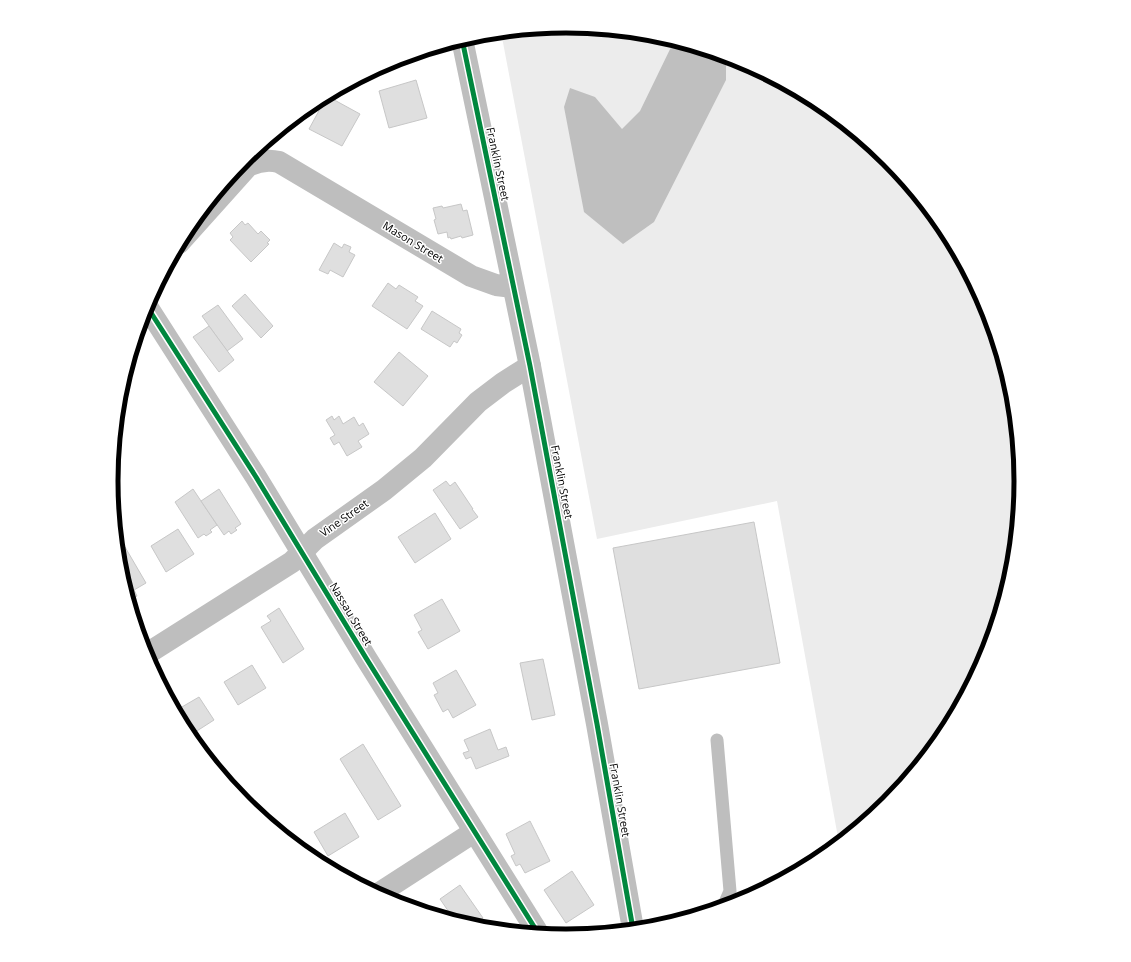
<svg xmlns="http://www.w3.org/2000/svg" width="1131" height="962" viewBox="0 0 1131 962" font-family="'Open Sans',sans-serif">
	<rect width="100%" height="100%" fill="#fff"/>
	<polygon fill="#ececec" points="566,26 654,35 740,61 818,103 887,159 944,228 986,307 1012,392 1020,481 1012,570 986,655 944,734 887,803 839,843 777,501 597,539 501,32"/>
	<polygon fill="#bfbfbf" points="674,41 726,56 726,80 654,222 623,244 584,212 564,107 570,88 595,97 622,129 640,111"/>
	<g fill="#dfdfdf" stroke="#c7c7c7">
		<polygon points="416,80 427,118 389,128 379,91"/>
		<polygon points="327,96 360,114 342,146 309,129"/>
		<polygon points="461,204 463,211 467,210 473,235 462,238 461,236 451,239 450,237 448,238 447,232 438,234 434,220 436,219 433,208 442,206 443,208"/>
		<polygon points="242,221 245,225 248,223 258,234 261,231 270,240 267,243 269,244 251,262 230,240 233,237 230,233"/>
		<polygon points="334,243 342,248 344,244 351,247 349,252 355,255 343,277 330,270 328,274 319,270"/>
		<polygon points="388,283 396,289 399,285 418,297 415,301 423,306 407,329 372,306"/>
		<polygon points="245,294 273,326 261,338 232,306"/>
		<polygon points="218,305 243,339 227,351 202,316"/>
		<polygon points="432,311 461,329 459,333 462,335 457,343 454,341 450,347 421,329"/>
		<polygon points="209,326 234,360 219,372 193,337"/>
		<polygon points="399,352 428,376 403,406 374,382"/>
		<polygon points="332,416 334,420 339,416 343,424 354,417 359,426 363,423 369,434 358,441 362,447 347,456 339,442 334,445 330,438 335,435 326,420"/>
		<polygon points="446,481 450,486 455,482 473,509 472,509 478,517 460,529 433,490"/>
		<polygon points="193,489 217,525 210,530 212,532 206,536 204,534 198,538 175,502"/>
		<polygon points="219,489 241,524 235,528 237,530 231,534 229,531 224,535 201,501"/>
		<polygon points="435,513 451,539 415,563 398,537"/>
		<polygon points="754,522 780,663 639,689 613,548"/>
		<polygon points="178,529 194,554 166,572 151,546"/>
		<polygon points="125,547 146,583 134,590 137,596 129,601 119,570 117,552"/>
		<polygon points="442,599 460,631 428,649 418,632 422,630 414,615"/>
		<polygon points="279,608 304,649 283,663 261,627 271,621 267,616"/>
		<polygon points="543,659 555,715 532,720 520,663"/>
		<polygon points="252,665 266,688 238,705 224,682"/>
		<polygon points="456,670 476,705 453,718 448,709 443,712 434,695 438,693 433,683"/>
		<polygon points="199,697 214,720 189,736 175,711"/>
		<polygon points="490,729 498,750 506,747 509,756 476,769 471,757 466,759 463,753 469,751 464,740"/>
		<polygon points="363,744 401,806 378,820 340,759"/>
		<polygon points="345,813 359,837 328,856 314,832"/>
		<polygon points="530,821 550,861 525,873 520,864 516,866 511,856 515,854 506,834"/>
		<polygon points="572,871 594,905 566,923 544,890"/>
		<polygon points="460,885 483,918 471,926 455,921 440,899"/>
	</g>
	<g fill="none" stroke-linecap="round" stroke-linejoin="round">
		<polyline stroke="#bebebe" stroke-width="13" points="717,740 730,891 723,907"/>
		<g stroke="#bebebe" stroke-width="22">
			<polyline points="462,39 530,366 597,724 633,929"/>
			<path d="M179,243L248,166C258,161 267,159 279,162L471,276L496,285L513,287"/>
			<polyline points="146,305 256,477 366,658 538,933"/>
			<polyline points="145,655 292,562 315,539 384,490 423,458 478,402 503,383 530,366"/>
			<polyline points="378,894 474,832"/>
		</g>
		<g stroke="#fff" stroke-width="8">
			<g id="cycleway">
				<polyline points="462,39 530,366 597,724 633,929"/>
				<polyline points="146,305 256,477 366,658 538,933"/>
			</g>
		</g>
		<use href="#cycleway" stroke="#00873e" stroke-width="5"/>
	</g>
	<g text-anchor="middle" stroke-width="3" stroke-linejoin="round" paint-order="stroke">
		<g font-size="11" fill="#000" stroke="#fff">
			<text transform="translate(498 164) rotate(78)" y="4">Franklin Street</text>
			<text transform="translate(413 242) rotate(31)" y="4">Mason Street</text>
			<text transform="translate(562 482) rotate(79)" y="4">Franklin Street</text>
			<text transform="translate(344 518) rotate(-35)" y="4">Vine Street</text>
			<text transform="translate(351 614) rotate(59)" y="4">Nassau Street</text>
			<text transform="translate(620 800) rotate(80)" y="4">Franklin Street</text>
		</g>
	</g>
	<path d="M0 0H1131V962H0ZM118 481a448 448 0 1 1 896 0a448 448 0 1 1-896 0Z" fill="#fff" fill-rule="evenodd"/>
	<path fill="none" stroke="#000" stroke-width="5" d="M118 481a448 448 0 1 1 896 0a448 448 0 1 1-896 0Z"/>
</svg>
